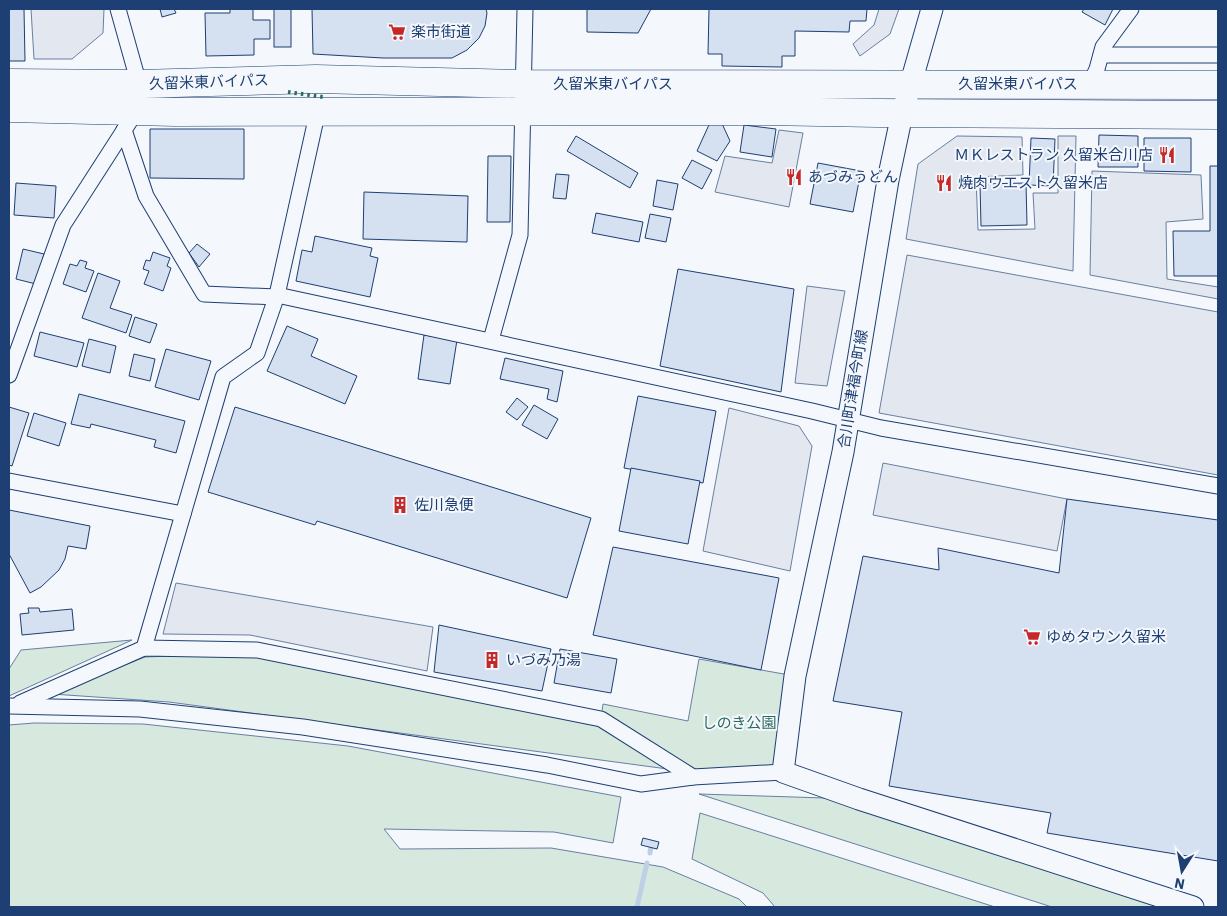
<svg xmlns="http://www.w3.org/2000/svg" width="1227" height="916" viewBox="0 0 1227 916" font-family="'IBM Plex Sans','Noto Sans JP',sans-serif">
	<rect width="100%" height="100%" fill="#f4f7fb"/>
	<g fill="#d7e8df" stroke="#687fa3">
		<polygon points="132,640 9,696 9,669 21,650"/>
		<polygon points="250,653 602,727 675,770 169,702 52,694 145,657"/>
		<polygon points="699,659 795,676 783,772 693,777 601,719 603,704 688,721"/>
		<polygon points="34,723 143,724 348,746 621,797 613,843 554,832 384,829 400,849 551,848 663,867 739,899 747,907 9,907 9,725"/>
		<polygon points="699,794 825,798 1159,907 1052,907"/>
		<polygon points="700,813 995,907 775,907 763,893 692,859"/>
	</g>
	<g fill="#e3e8f0" stroke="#687fa3">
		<polygon points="31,9 104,9 103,33 72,59 34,59"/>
		<polygon points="879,9 899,9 890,34 860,56 853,44 874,25"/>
		<polygon points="779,130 803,133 789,207 715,192 725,156 772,163"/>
		<polygon points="957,136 1022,137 1023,175 976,177 978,230 1035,229 1033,193 1058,193 1058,136 1076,136 1073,271 906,239 918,164"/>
		<polygon points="1092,171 1201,175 1203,219 1166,222 1167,279 1218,287 1218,299 1090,275"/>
		<polygon points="907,255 1218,312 1218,475 879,413"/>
		<polygon points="807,286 845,291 827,386 795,383"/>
		<polygon points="729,408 799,426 812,446 790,571 703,551"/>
		<polygon points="883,463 1067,499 1057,551 873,515"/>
		<polygon points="176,583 433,627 427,671 250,635 163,634"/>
	</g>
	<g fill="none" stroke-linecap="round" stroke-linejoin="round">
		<g stroke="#bed0e5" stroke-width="5">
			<polyline points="650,853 651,845"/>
			<polyline points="637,907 647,863"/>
		</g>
	</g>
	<g fill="#d5e0f0" stroke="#1d3f73">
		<polygon points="9,9 24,9 25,61 9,61"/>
		<polygon points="160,9 174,9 176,13 162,17"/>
		<polygon points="230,9 253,9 253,20 270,20 270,39 254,39 254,55 206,56 205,13 230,13"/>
		<rect x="274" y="9" width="17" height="38"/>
		<polygon points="312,9 486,9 487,13 485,26 479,38 467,50 452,58 383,58 313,54"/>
		<polygon points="587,9 651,9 638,33 587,32"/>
		<polygon points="709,9 867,9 866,21 850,21 849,32 795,31 795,56 782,56 782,67 722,66 722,54 708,54"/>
		<polygon points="1084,9 1113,9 1105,25 1082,12"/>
		<polygon points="713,116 719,117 730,141 717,161 697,151"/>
		<polygon points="744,125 776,129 772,157 740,152"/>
		<polygon points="150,129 244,129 244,179 150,178"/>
		<polygon points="1099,135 1138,136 1138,167 1098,167"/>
		<polygon points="576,136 638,173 630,188 567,151"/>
		<polygon points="1031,138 1055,139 1053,186 1029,185"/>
		<polygon points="1144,138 1191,138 1191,172 1144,171"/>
		<polygon points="488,156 511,156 510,222 487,222"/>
		<polygon points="692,160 712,170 702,189 682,178"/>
		<polygon points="818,163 861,171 853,212 810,204"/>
		<polygon points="1210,166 1218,166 1218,276 1174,276 1173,231 1210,231"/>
		<polygon points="556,174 569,175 566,199 553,198"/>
		<polygon points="657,180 678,184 673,210 653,206"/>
		<polygon points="16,183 56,186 54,218 14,215"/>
		<polygon points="1026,183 1027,225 981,226 980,184"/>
		<polygon points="364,192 468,196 467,242 363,239"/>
		<polygon points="596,213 643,222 639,242 592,233"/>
		<polygon points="650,214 671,218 666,242 645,238"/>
		<polygon points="315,236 372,248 370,256 378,258 370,297 296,281 302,250 312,252"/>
		<polygon points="197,244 210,254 199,267 189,253"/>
		<polygon points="23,249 44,254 36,284 16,279"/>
		<polygon points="153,252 170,258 167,266 171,268 163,291 144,284 149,271 143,269 146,260 150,261"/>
		<polygon points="80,260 87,262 85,268 94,271 86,292 63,284 70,264 77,266"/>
		<polygon points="678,269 794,289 781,392 660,366"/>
		<polygon points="98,273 120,281 110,308 132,315 126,333 82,318"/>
		<polygon points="135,317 157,324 150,343 129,336"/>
		<polygon points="287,326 318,339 311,356 357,376 345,404 267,371"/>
		<polygon points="40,332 84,343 77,367 34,356"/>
		<polygon points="424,335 457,340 450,384 418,379"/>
		<polygon points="89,339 116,346 110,373 82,366"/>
		<polygon points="166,349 211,361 199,400 155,387"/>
		<polygon points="134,354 155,359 150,381 129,376"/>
		<polygon points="505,358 563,371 557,402 547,399 549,389 500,379"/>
		<polygon points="79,394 185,421 176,453 154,447 156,440 91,424 90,428 71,424"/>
		<polygon points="638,396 716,411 703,483 624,468"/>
		<polygon points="517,398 528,407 517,420 506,412"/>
		<polygon points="534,405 558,419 547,439 522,425"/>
		<polygon points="9,407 29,413 12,466 9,465"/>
		<polygon points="235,407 591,518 567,598 317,521 315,525 208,492"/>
		<polygon points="34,413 66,423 59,446 27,436"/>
		<polygon points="631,468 700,481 688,544 619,531"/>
		<polygon points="1067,499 1218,520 1218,861 1047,833 1051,813 889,786 902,712 833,701 863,556 939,570 938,548 1059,573"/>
		<polygon points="9,510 90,526 86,549 68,546 65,559 59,570 41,587 30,593 9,554"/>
		<polygon points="613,547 779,578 761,670 593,635"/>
		<polygon points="28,608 39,608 40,612 72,609 74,630 22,635 20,614 29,613"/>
		<polygon points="439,625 551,649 542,691 434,672"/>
		<polygon points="560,649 617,659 611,693 554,683"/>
		<polygon points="643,838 659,842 657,849 641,845"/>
	</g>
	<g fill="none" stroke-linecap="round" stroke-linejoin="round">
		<g stroke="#1d3f73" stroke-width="17">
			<g id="street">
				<polyline points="1101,55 1218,55"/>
				<polyline points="1090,84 1097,69 1103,47 1131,9"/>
				<polyline points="124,130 146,196 204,294 277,297"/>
				<polyline points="277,295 812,411 881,428 1218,486"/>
				<polyline points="491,340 520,235 525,9"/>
				<polyline points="9,375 63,225 137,110 139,84 118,9"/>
				<polyline points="9,481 183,514"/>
				<polyline points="144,648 223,377 257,353 277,295 318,110"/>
				<polyline points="20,703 144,648 257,650 601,719 693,777"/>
				<polyline points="9,706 140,709 303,727 547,765 641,784 693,777 783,772"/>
			</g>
		</g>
		<g stroke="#1d3f73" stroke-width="23">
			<polyline id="secondary" points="932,9 902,114 888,180 843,452 795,676 783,772 859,799 1193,907"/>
		</g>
		<g stroke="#1d3f73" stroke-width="29">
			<g id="highway">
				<polyline points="9,83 139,84 316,79 524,84 1218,85"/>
				<polyline points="9,108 175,112 761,111 877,113 1218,115"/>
			</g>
		</g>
		<use href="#street" stroke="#f4f7fb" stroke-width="15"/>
		<use href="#secondary" stroke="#f4f7fb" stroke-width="21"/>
		<use href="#highway" stroke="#f4f7fb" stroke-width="28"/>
		<polyline stroke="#2c6c60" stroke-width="4" stroke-dasharray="2.5 4" stroke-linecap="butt" points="288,92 323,97"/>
	</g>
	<defs>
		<g id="supermarket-bare" transform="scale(1.35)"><path d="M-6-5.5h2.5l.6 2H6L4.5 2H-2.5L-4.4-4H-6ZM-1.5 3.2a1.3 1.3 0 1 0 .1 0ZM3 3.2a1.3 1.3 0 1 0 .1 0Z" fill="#c62828" stroke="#f4f7fb" stroke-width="2.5" paint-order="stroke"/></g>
		<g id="restaurant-bare" transform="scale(1.35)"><path d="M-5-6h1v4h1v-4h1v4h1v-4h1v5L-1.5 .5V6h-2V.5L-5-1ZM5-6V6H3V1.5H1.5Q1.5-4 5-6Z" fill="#c62828" stroke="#f4f7fb" stroke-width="2.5" paint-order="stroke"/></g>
		<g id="building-bare" transform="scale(1.35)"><path d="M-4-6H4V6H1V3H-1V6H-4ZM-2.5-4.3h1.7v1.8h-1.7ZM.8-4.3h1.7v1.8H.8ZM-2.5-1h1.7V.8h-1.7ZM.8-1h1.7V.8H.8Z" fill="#c62828" stroke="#f4f7fb" stroke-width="2.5" paint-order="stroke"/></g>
	</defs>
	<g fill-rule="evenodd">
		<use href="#supermarket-bare" x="397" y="32"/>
		<use href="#restaurant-bare" x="1167" y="155"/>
		<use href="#restaurant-bare" x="794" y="177"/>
		<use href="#restaurant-bare" x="944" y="183"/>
		<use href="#building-bare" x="400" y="505"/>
		<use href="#supermarket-bare" x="1032" y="637"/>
		<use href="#building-bare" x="492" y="660"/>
	</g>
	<g text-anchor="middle" stroke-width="4" stroke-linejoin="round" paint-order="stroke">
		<g font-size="15" fill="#1d3f73" stroke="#f4f7fb" text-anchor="start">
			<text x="411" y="37">楽市街道</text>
			<text x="1153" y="160" text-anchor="end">ＭＫレストラン 久留米合川店</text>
			<text x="808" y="182">あづみうどん</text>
			<text x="958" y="188">焼肉ウエスト久留米店</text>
			<text x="414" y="510">佐川急便</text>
			<text x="1046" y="642">ゆめタウン久留米</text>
			<text x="506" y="665">いづみ乃湯</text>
		</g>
		<g font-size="15" fill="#1d3f73" stroke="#f4f7fb">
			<text transform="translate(209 82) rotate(-2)" y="5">久留米東バイパス</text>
			<text x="613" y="89">久留米東バイパス</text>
			<text x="1018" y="89">久留米東バイパス</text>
			<text transform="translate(853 389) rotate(-81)" y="5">合川町津福今町線</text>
		</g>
		<g font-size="15" fill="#2c6c60" stroke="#f4f7fb">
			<text x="739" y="728">しのき公園</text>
		</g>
	</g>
	<rect width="1227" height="916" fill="none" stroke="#1d3f73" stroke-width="20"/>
	<g transform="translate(1182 871) rotate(191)" stroke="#f4f7fb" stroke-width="4" paint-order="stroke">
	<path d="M0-4L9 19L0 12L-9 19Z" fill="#1d3f73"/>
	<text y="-8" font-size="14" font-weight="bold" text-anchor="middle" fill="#1d3f73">N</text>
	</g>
</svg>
